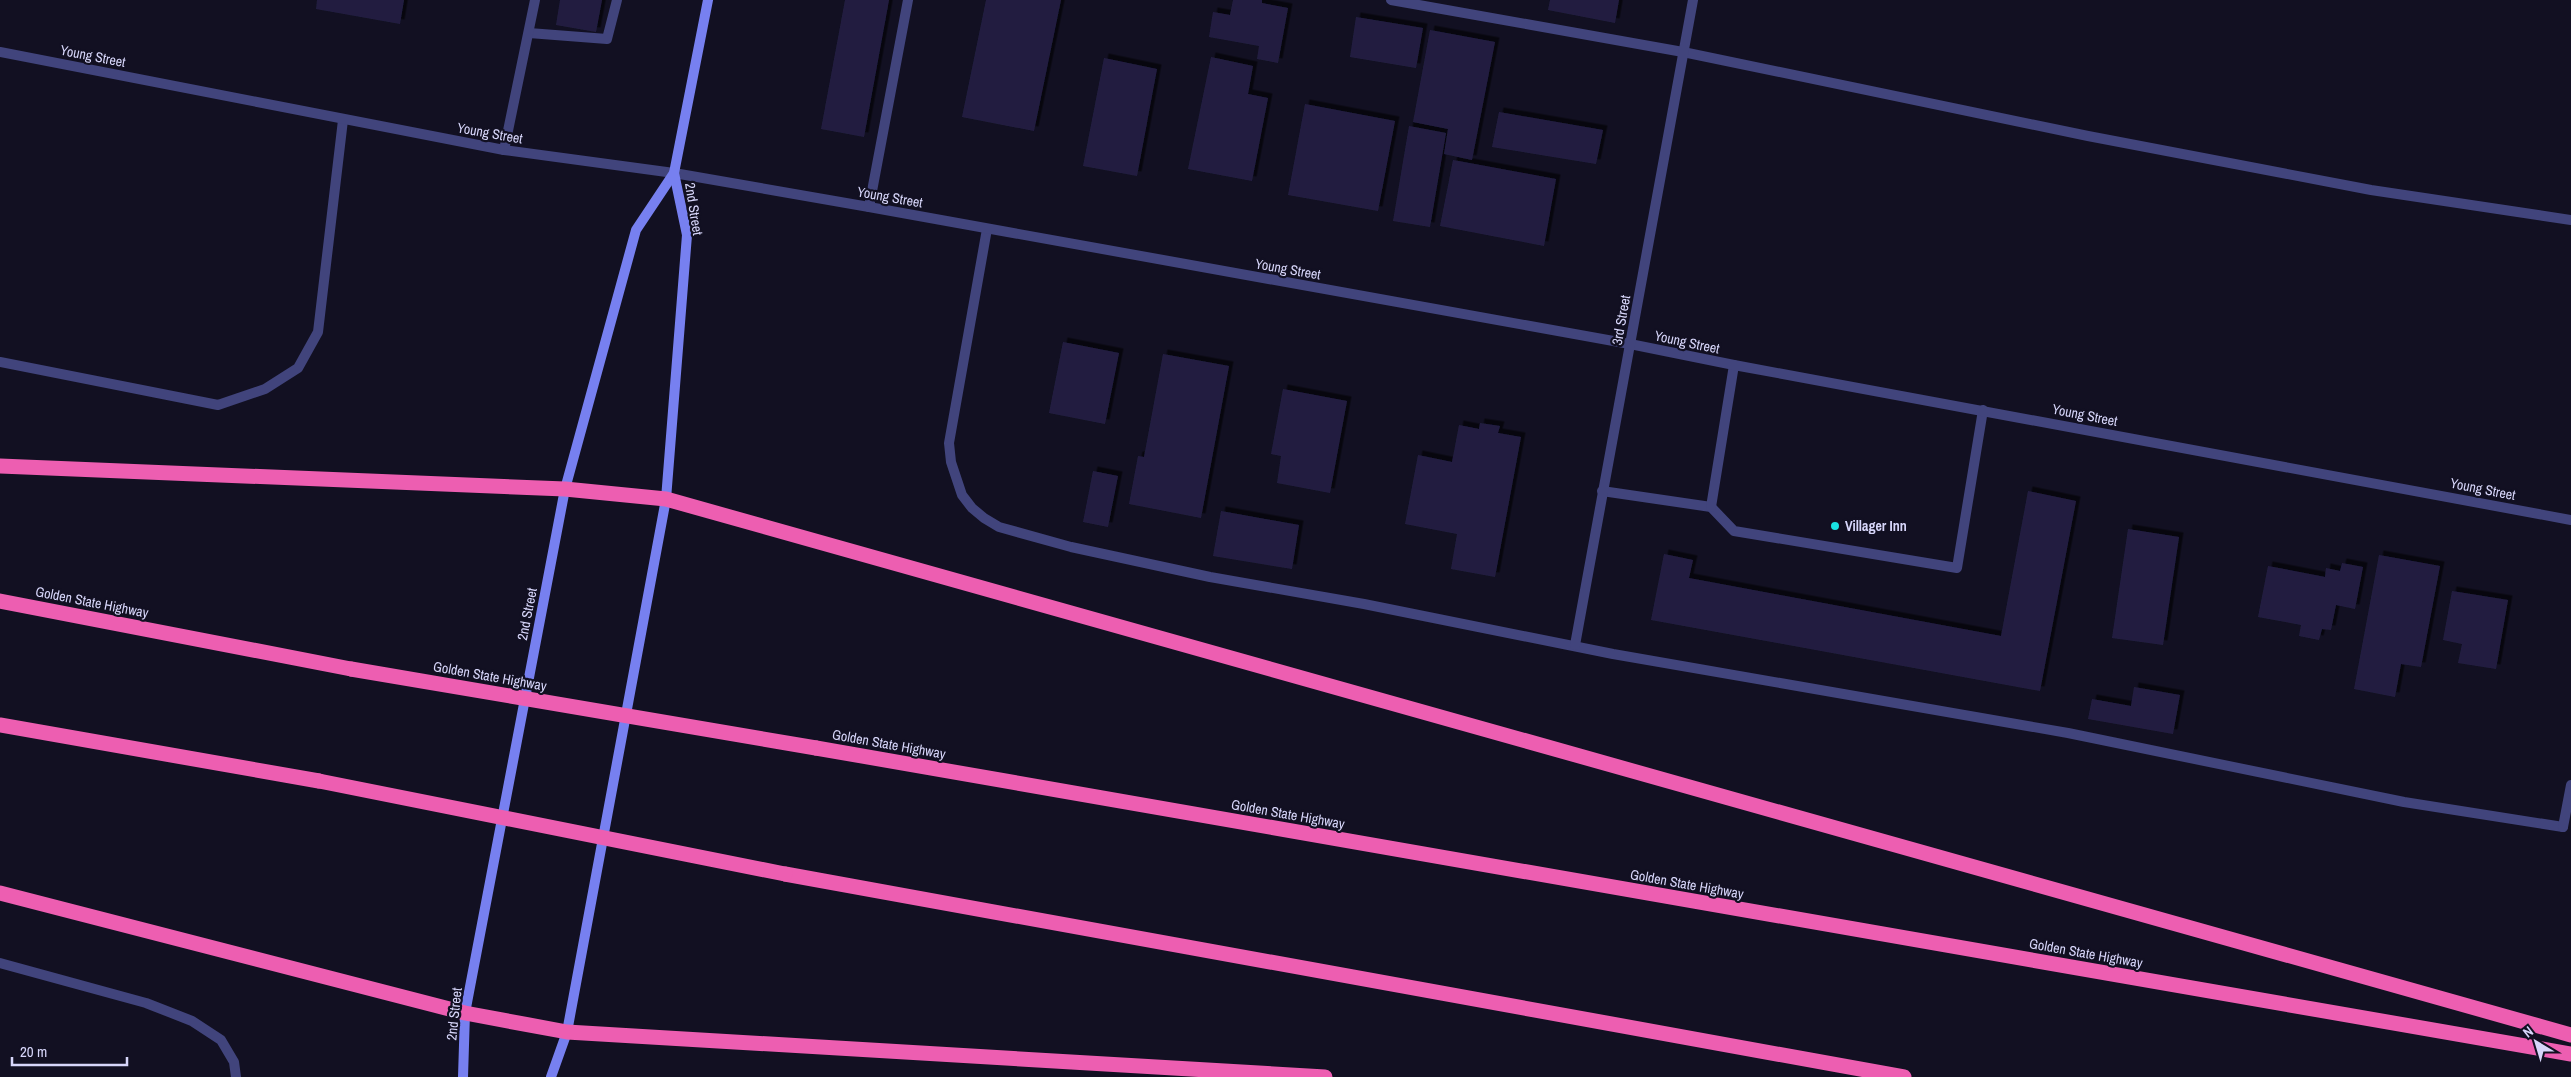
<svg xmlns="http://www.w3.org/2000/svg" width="2571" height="1077" viewBox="0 0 2571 1077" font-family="'Archivo Narrow',sans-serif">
	<defs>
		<filter id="shadow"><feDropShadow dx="4.5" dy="-4.5" stdDeviation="0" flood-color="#0009"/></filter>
	</defs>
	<rect width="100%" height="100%" fill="#121022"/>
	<g fill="#221f41" filter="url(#shadow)">
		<polygon points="317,0 404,0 400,24 316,9"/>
		<polygon points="560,0 602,0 596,32 556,25"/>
		<polygon points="845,0 889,0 864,137 821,129"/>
		<polygon points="986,0 1061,0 1034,131 962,117"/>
		<polygon points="1233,0 1262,0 1262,3 1288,8 1278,63 1257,59 1259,46 1209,37 1213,12 1230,15"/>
		<polygon points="1550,0 1619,0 1615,23 1548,10"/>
		<polygon points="1356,17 1423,28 1416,68 1350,57"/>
		<polygon points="1430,30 1495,42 1472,160 1444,154 1448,129 1413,122"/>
		<polygon points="1211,57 1253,66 1248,94 1268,98 1252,181 1188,169"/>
		<polygon points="1104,58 1157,69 1137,176 1083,166"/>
		<polygon points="1305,104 1395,121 1378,211 1288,195"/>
		<polygon points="1499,112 1603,130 1596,164 1492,147"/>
		<polygon points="1409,126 1446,133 1430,227 1393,221"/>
		<polygon points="1453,160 1556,179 1544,246 1440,226"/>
		<polygon points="1063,342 1119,353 1105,424 1049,413"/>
		<polygon points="1163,354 1229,366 1201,518 1129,504 1138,456 1144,457"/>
		<polygon points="1283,389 1347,401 1330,493 1277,483 1281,456 1271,454"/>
		<polygon points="1480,423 1500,426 1498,433 1521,437 1495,577 1451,569 1457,534 1405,524 1418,455 1452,462 1459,425 1479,429"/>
		<polygon points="1093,471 1118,476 1108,527 1083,522"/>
		<polygon points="2028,491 2076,501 2040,691 1651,620 1664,554 1693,560 1689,578 2001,636"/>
		<polygon points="1221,511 1299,525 1292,569 1213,556"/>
		<polygon points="2128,529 2179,537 2163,645 2112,638"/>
		<polygon points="2379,555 2440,566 2421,667 2401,664 2395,697 2354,689"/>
		<polygon points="2342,563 2363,567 2355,609 2336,605 2331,630 2322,629 2319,640 2299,636 2301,625 2258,617 2268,566 2325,577 2326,568 2340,571"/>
		<polygon points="2452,591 2508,600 2496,669 2458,663 2462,644 2443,640"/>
		<polygon points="2134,687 2180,695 2173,734 2088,719 2092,699 2131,706"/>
	</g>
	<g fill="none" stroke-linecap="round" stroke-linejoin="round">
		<g stroke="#41447c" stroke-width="10">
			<polyline points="1391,0 1683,52 2088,136 2371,190 2571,220"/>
			<polyline points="529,33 607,39 617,0"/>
			<polyline points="504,150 535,0"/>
			<polyline points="869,207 908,0"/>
			<polyline points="987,229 949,443 951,462 962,495 972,508 984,518 999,527 1071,547 1210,577 1364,604 1613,654 2068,733 2404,802 2563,827"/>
			<polyline points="0,362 218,405 265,389 298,368 318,332 343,120"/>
			<polyline points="1602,491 1711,507 1734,531 1957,568 1983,410"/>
			<polyline points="1711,507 1734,365"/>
			<polyline points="0,963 146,1003 192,1021 221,1040 234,1062 236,1077"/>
		</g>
		<g stroke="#41447c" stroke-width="10">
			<polyline points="0,52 504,150 674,173 869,207 1630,344 1734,365 2571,520"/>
			<polyline points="1575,645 1693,0"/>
			<polyline points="2563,827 2571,785"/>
		</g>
		<g stroke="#7780f0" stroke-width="10">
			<polyline points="463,1077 465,1013 565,489 636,230 674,173"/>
			<polyline points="551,1077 567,1032 666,499 687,235 674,173 708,0"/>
		</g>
		<g stroke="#ed5eb1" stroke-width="15">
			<polyline points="0,466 565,489 666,499 2571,1035"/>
			<polyline points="0,601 351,669"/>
			<polyline points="0,725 319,781"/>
			<polyline points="816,748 2571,1054"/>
			<polyline points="785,874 1904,1077"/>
			<polyline points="0,893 465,1013 567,1032 1325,1077"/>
		</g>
		<g stroke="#ed5eb1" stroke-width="15">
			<polyline points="351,669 816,748"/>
			<polyline points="319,781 785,874"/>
		</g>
	</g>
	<circle fill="#19e3e3" stroke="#121022" stroke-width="2" cx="1835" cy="526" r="5"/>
	<g text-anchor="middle" stroke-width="4.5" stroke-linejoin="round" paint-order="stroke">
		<g font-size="14" fill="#d7d6fa" stroke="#121022">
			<text transform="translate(93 56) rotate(11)" y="5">Young Street</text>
			<text transform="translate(490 133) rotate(10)" y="5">Young Street</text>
			<text transform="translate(890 197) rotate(10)" y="5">Young Street</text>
			<text transform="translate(694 209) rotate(81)" y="5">2nd Street</text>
			<text transform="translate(1288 269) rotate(10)" y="5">Young Street</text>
			<text transform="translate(1621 320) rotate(-80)" y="5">3rd Street</text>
			<text transform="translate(1687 342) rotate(12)" y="5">Young Street</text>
			<text transform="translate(2085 415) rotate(11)" y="5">Young Street</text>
			<text transform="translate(2483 489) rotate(11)" y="5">Young Street</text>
			<text transform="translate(92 602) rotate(11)" y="5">Golden State Highway</text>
			<text transform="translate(527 614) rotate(-79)" y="5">2nd Street</text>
			<text transform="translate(490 676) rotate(10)" y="5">Golden State Highway</text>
			<text transform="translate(889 744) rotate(10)" y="5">Golden State Highway</text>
			<text transform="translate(1288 814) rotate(10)" y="5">Golden State Highway</text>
			<text transform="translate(1687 884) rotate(10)" y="5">Golden State Highway</text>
			<text transform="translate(2086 953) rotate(10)" y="5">Golden State Highway</text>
			<text transform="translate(454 1014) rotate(-84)" y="5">2nd Street</text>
		</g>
		<g font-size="14" font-weight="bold" fill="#d7d6fa" stroke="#121022" text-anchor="start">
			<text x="1845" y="531">Villager Inn</text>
		</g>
	</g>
	<g transform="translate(2536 1042) rotate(322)" stroke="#121022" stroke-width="4" paint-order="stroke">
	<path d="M0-4L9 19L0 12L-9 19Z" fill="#d7d6fa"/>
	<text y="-8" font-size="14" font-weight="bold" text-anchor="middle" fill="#d7d6fa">N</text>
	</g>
	<path d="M12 1057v8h115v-8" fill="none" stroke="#d7d6fa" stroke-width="2.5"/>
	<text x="20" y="1057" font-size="15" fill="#d7d6fa" stroke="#121022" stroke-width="4" paint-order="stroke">20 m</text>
</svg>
